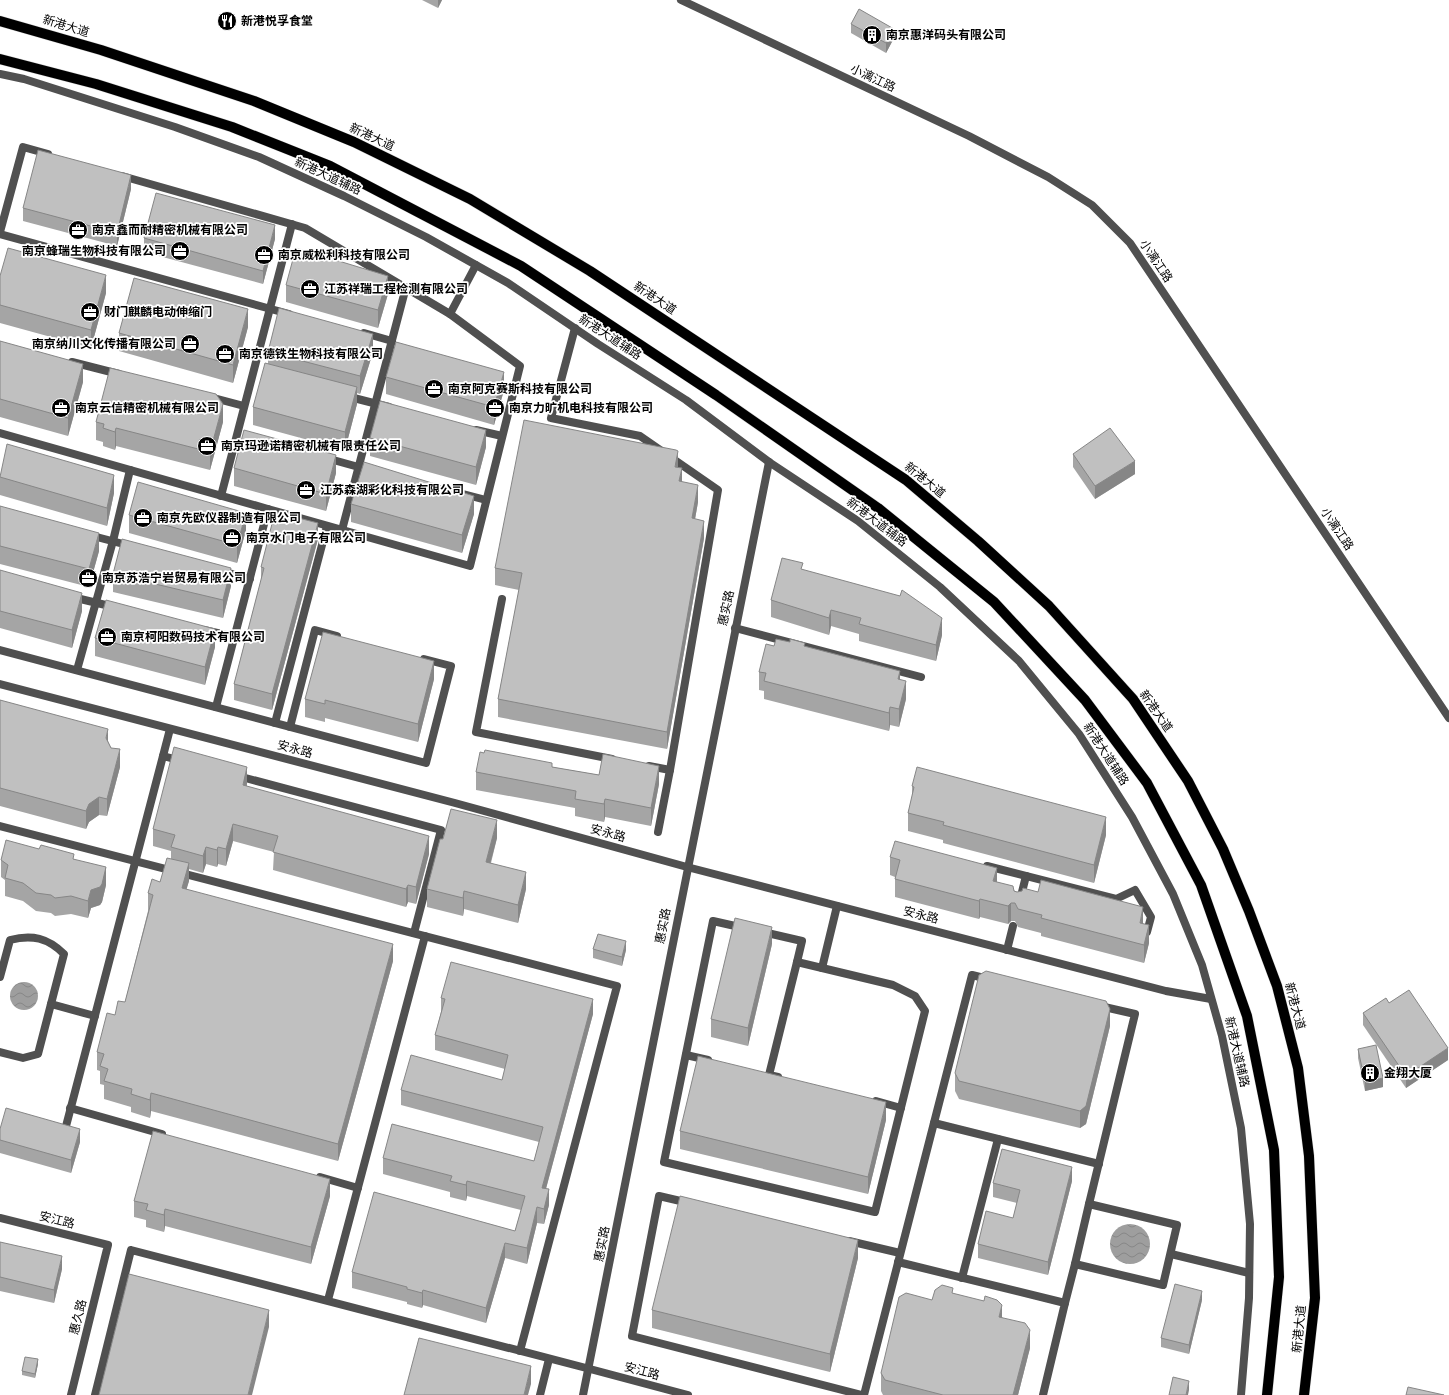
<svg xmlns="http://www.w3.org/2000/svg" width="1449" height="1395" viewBox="0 0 1449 1395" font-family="'Exo 2','Noto Sans SC',sans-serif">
	<defs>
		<pattern id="water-waves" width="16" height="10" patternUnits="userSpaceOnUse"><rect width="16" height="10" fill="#9e9e9e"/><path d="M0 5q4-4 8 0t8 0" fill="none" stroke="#868686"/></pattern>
	</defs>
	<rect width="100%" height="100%" fill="#fff"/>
	<g fill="url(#water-waves)">
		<circle cx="24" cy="996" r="14"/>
		<circle cx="1130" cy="1244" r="20"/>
	</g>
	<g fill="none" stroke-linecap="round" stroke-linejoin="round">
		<g stroke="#dbdbdb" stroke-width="11">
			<g id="primary">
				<polyline points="0,21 101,50 254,101 354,142 470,199 590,271 906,480 978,541 1049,606 1133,699 1188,781 1223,849 1249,911 1277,986 1298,1068 1309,1156 1315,1298 1304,1395"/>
				<polyline points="0,59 96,84 232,127 330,166 521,266 716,395 878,508 994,602 1085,700 1147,783 1201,885 1247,1016 1274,1150 1279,1277 1267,1395"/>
			</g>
		</g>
		<g stroke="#505050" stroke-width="8">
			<polyline points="122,176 305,228 450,314 476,265"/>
			<polyline points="0,232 23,147 48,154"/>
			<polyline points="0,234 289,314"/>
			<polyline points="575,328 551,418 640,436 718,490 670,770 649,766"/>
			<polyline points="364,333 392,341"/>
			<polyline points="72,362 119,374"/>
			<polyline points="346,396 389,407"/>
			<polyline points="210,397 244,406"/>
			<polyline points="476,430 502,436"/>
			<polyline points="0,433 268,509"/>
			<polyline points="326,458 373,471"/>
			<polyline points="463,494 486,500"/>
			<polyline points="221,496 292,224"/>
			<polyline points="342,530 406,287"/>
			<polyline points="89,535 131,546"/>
			<polyline points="222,571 250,579"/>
			<polyline points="72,597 114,607"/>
			<polyline points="502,599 476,732 612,759"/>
			<polyline points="735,628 921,677"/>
			<polyline points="204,630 235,637"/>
			<polyline points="0,650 426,763 451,666 424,659"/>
			<polyline points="77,670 113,541 130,470"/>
			<polyline points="216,707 268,509 470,566 520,366 450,314"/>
			<polyline points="275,723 327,526"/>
			<polyline points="290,727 315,630 337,636"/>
			<polyline points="163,756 170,729"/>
			<polyline points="238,776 441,830 414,933"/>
			<polyline points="0,826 617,986 520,1351"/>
			<polyline points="658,832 670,770"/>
			<polyline points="987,866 1116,899 1135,890 1151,917 1147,932"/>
			<polyline points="1020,900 1026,876"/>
			<polyline points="744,928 713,921 664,1162 875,1212 925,1011 915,996 893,985 797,962 769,1075 778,1077"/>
			<polyline points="763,932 802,941 797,962"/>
			<polyline points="1007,950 1013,926"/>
			<polyline points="822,968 837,906"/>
			<path d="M0,977L10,940C32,934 48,938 64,954L38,1054L23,1058L0,1052"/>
			<polyline points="51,1004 95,1016"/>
			<polyline points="686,1055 708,1060"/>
			<polyline points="876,1101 901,1108"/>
			<polyline points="70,1108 162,1134"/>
			<polyline points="934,1123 1099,1164"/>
			<polyline points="59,1128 65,1130 163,756 182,761"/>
			<polyline points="320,1177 358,1188"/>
			<polyline points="689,1203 659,1196 632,1336 862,1395"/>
			<polyline points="1089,1204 1135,1014 1100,1006"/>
			<polygon points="1089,1204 1177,1225 1163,1285 1075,1264"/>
			<polyline points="849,1241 900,1253"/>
			<polyline points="1171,1254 1249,1273"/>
			<polyline points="898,1262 1065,1303 1043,1395"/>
			<polyline points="962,1278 998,1139"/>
			<polyline points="328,1300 425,936"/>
			<polyline points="1065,1303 1075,1264"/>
			<polyline points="95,1395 131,1250 590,1369"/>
			<polyline points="540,1395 549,1359"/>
			<polyline points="864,1395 972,975 988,979"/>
		</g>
		<g stroke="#505050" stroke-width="8">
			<polyline points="0,74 24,79 175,127 259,157 344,196 426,237 508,283 598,344 686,400 769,462 858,521 940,587 1019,661 1079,734 1132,817 1173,894 1202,965 1222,1036 1241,1128 1250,1224 1249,1298 1241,1395"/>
			<polyline points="0,684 455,803 687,867 1166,991 1211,999"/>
			<polyline points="0,1218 108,1245 71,1395"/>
			<polyline points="590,1369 688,1395"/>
			<polyline points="583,1395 769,462"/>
		</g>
		<polyline stroke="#505050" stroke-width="8" points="681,0 969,136 1048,177 1092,205 1130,243 1449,718"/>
		<use href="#primary" stroke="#000" stroke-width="10"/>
	</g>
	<g fill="#a5a5a5">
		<polygon points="422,0 442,0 438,8"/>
		<polygon points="851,24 894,38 886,53 851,33"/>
		<polygon points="131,189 117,246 23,221 23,208"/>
		<polygon points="144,238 275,239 263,284 144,252"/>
		<polygon points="0,276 106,293 91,348 0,323"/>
		<polygon points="286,285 388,294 378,328 286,302"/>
		<polygon points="248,327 233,383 119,351 119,333"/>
		<polygon points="0,341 83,382 68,436 0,417"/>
		<polygon points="268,352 373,352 360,394 357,393 357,404 345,450 253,425 253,407 268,364"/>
		<polygon points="386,377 504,390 494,425 386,394"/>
		<polygon points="96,422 223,422 210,470 116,446 115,450 103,446 103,442 96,440"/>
		<polygon points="370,438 486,447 476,485 370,456"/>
		<polygon points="1073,454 1135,474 1095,499 1073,467"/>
		<polygon points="678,467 682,482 698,502 695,519 704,538 667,749 498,717 498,699 519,590 495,585 495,568"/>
		<polygon points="234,468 336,473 326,511 234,486"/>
		<polygon points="0,477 114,493 107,526 0,495"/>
		<polygon points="351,504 474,514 462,553 351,522"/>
		<polygon points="0,506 99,551 89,587 0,564"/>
		<polygon points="129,515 246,530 237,563 129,533"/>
		<polygon points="318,539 272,710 234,700 234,684 261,580 261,567"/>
		<polygon points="0,570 82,611 72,648 0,628"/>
		<polygon points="803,570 942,635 936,661 859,641 859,634 831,626 829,635 771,617 771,600"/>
		<polygon points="113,574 231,586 223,618 113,592"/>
		<polygon points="95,638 215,647 205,685 95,656"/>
		<polygon points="774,646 805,647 900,680 906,699 899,727 890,725 889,731 764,699 764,691 759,690 759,672"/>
		<polygon points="434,679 418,742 325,718 325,722 305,717 305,699"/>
		<polygon points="0,700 108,741 120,767 107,816 99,815 89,822 86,829 0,806"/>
		<polygon points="552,767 599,775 659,784 651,826 605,817 604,822 575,816 575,808 476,790 476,772"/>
		<polygon points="247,784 247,786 429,854 416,904 408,902 406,907 273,870 274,852 233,841 226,866 218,864 217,867 206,864 203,873 189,869 189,881 186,889 393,961 338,1161 151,1111 150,1118 131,1112 131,1107 104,1099 104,1085 100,1084 100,1071 97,1070 97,1052 115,1015 125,1002 148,911 148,893 160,882 171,859 171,851 153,846 153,829"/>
		<polygon points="912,786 1106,835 1094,883 943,843 943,840 908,831 908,813 912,798"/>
		<polygon points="497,838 491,863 526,889 518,923 464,909 463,916 427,907 427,889 443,839"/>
		<polygon points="890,857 997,882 1017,892 1143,923 1149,943 1144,963 1041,936 1041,933 1018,927 1015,921 1011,921 1008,924 980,917 979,919 895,897 895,877 890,875"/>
		<polygon points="74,859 106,885 102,902 100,905 91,908 88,918 71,914 55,916 51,913 36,911 23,901 5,896 5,880 1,877 1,860"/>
		<polygon points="772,944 748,1046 711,1037 711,1019"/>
		<polygon points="593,949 626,950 622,966 593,958"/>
		<polygon points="441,998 593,1014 546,1189 549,1205 544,1224 537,1223 527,1264 505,1258 486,1323 423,1305 422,1308 407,1304 407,1302 352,1288 352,1272 515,1231 521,1210 467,1196 466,1201 450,1197 450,1192 383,1174 383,1158 534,1161 539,1142 401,1105 401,1090 502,1080 505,1069 435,1050 435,1035 441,1012"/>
		<polygon points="1389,1003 1448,1060 1406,1088 1363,1025 1363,1013"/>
		<polygon points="1110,1026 1086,1124 1080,1128 959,1099 955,1091 955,1073"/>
		<polygon points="1358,1049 1383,1087 1365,1091 1358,1058"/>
		<polygon points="886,1120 868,1194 680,1149 680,1131"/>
		<polygon points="0,1129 80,1142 71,1173 0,1153"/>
		<polygon points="1072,1181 1048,1275 978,1258 978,1244 1013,1218 1017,1203 993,1197 993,1183"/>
		<polygon points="330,1196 311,1264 165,1226 164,1232 146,1227 146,1220 134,1217 134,1201"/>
		<polygon points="0,1242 62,1269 54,1303 0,1291"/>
		<polygon points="858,1258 830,1372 652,1328 652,1310"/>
		<polygon points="953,1294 1002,1317 1030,1348 1018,1395 883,1395 881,1391 881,1373 932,1300"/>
		<polygon points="1202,1300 1189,1354 1161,1347 1161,1338"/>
		<polygon points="38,1364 35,1378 22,1375 22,1371"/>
	</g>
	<g fill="#868686">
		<polygon points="438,0 442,0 438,8"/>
		<polygon points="894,29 894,38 886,53 886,43"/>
		<polygon points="131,175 131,189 117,246 117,233"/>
		<polygon points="275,225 275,239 263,284 263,271"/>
		<polygon points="106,275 106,293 91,348 91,330"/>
		<polygon points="388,276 388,294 378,328 378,310"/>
		<polygon points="248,309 248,327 233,383 233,365"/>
		<polygon points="373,334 373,352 360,394 360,376"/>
		<polygon points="83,364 83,382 68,436 68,418"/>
		<polygon points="504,372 504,390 494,425 494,407"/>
		<polygon points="357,387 357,404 345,450 345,432"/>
		<polygon points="223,404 223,422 210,470 210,452"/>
		<polygon points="116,428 116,446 115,450 115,432"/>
		<polygon points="486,430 486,447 476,485 476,467"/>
		<polygon points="678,451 678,469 675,467"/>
		<polygon points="336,455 336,473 326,511 326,494"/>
		<polygon points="1135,461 1135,474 1095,499 1095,486"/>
		<polygon points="682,468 682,485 679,481"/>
		<polygon points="114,475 114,493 107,526 107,508"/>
		<polygon points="698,485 698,502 692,536 692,518"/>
		<polygon points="474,496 474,514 462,553 462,535"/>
		<polygon points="246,513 246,530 237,563 237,545"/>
		<polygon points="704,521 704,538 667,749 667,732"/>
		<polygon points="318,523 318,539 272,710 272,694"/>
		<polygon points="99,533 99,551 89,587 89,569"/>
		<polygon points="231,568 231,586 223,618 223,600"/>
		<polygon points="82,593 82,611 72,648 72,630"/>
		<polygon points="831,610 831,626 829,635 829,618"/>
		<polygon points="942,618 942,635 936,661 936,645"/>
		<polygon points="215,629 215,647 205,685 205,667"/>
		<polygon points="434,661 434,679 418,742 418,724"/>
		<polygon points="900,671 900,689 898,679"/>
		<polygon points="906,681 906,699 899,727 899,709"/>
		<polygon points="890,707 890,725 889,731 889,713"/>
		<polygon points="108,729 108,747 106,738"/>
		<polygon points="120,749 120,767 107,816 107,799"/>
		<polygon points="659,766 659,784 651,826 651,808"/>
		<polygon points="247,767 247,784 243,802 243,785"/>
		<polygon points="99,797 99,815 89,822 86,829 86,811 89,804"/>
		<polygon points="605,799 605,817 604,822 604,804"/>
		<polygon points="1106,817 1106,835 1094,883 1094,865"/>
		<polygon points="497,820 497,838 486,879 486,862"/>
		<polygon points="233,824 233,841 226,866 226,849"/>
		<polygon points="429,836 429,854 416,904 416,887"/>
		<polygon points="206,847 206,864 203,873 203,856"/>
		<polygon points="218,847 218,864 217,867 217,850"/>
		<polygon points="189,863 189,881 182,905 182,888"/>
		<polygon points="106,867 106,885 102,902 100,905 91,908 88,918 88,901 91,890"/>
		<polygon points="997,868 997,886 993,881"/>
		<polygon points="526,872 526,889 518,923 518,905"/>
		<polygon points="408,885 408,902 406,907 406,889"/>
		<polygon points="464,891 464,909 463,916 463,898"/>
		<polygon points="980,899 980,917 979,919 979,901"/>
		<polygon points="1011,903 1011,921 1008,924 1008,906"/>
		<polygon points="1143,907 1143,924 1140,923"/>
		<polygon points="1149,925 1149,943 1144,963 1144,945"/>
		<polygon points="772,927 772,944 748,1046 748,1028"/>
		<polygon points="626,941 626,950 622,966 622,957"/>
		<polygon points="393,944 393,961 338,1161 338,1144"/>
		<polygon points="593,999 593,1014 542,1203 542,1188"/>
		<polygon points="1110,1009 1110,1026 1086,1124 1080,1128 1080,1111"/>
		<polygon points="1448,1048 1448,1060 1406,1088 1406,1076"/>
		<polygon points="1383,1078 1383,1087 1365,1091 1365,1082"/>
		<polygon points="151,1093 151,1111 150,1118 150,1100"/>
		<polygon points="886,1102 886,1120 868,1194 868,1177"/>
		<polygon points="80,1129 80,1142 71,1173 71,1160"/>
		<polygon points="1072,1167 1072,1181 1048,1275 1048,1262"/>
		<polygon points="330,1179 330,1196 311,1264 311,1247"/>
		<polygon points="467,1181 467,1196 466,1201 466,1185"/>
		<polygon points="549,1189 549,1205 544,1224 544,1209"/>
		<polygon points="537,1207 537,1223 527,1264 527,1248"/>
		<polygon points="165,1209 165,1226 164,1232 164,1215"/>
		<polygon points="858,1240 858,1258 830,1372 830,1354"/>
		<polygon points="505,1243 505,1258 486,1323 486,1308"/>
		<polygon points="62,1256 62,1269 54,1303 54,1290"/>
		<polygon points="423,1290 423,1305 422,1308 422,1293"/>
		<polygon points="1202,1291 1202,1300 1189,1354 1189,1345"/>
		<polygon points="1002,1305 1002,1323 999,1317"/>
		<polygon points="269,1310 269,1327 252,1395 248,1395"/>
		<polygon points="1030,1330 1030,1348 1018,1395 1013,1395"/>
		<polygon points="38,1359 38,1364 35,1378 35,1374"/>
		<polygon points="531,1366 531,1384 528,1395 524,1395"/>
		<polygon points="1189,1381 1189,1390 1188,1395 1186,1395"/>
	</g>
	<g fill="#c0c0c0" stroke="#868686">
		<polygon points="859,9 894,29 886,43 851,24"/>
		<polygon points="38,150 131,175 117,233 23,208"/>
		<polygon points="156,193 275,225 263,271 144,238"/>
		<polygon points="8,248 106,275 91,330 0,305 0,276"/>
		<polygon points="296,248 388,276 378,310 286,285"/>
		<polygon points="134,278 248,309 233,365 119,333"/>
		<polygon points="279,308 373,334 360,376 268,352"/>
		<polygon points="0,341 83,364 68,418 0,399"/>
		<polygon points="396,342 504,372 494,407 386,377"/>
		<polygon points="265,363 357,387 345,432 253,407"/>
		<polygon points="110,368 216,394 223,404 210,452 116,428 115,432 103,428 104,424 96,422"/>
		<polygon points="380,401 486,430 476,467 370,438"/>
		<polygon points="524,420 676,450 678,451 675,467 682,468 679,481 698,485 692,518 704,521 667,732 498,699 522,573 495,568"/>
		<polygon points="1110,428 1135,461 1095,486 1073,454"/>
		<polygon points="244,430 336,455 326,494 234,468"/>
		<polygon points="7,444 114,475 107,508 0,477"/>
		<polygon points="364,462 474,496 462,535 351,504"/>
		<polygon points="138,482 246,513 237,545 129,515"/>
		<polygon points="0,506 99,533 89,569 0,546"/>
		<polygon points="275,512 318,523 272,694 234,684 264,568 261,567"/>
		<polygon points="122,539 231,568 223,600 113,574"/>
		<polygon points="782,558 803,563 801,569 900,596 902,590 942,618 936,645 859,624 861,618 831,610 829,618 771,600"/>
		<polygon points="0,570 82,593 72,630 0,611"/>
		<polygon points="106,600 215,629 205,667 95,638"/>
		<polygon points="323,632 434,661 418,724 325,700 325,704 305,699"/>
		<polygon points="776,639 790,642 790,639 805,643 804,646 900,671 898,679 906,681 899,709 890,707 889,713 764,681 766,673 759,672 766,644 774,646"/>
		<polygon points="0,700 108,729 106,738 111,748 120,749 107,799 99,797 89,804 86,811 0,788"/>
		<polygon points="174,747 247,767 243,785 429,836 416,887 408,885 406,889 273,852 278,836 233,824 226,849 218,847 217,850 206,847 203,856 171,847 175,835 153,829"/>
		<polygon points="485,750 552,763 552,767 599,775 603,754 659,766 651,808 605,799 604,804 575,799 576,791 476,772 480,752 484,753"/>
		<polygon points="917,767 1106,817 1094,865 943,825 944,822 908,813 914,787 912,786"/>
		<polygon points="451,809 497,820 486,862 526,872 518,905 464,891 463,898 427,889 440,839 443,839"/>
		<polygon points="6,840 39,849 41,845 74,854 73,859 106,867 102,884 100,887 91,890 88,901 71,896 55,898 51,895 36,893 23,883 5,878 8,865 1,860"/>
		<polygon points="895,841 997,868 993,881 1013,886 1014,891 1017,892 1022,891 1023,888 1038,892 1041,880 1143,907 1140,923 1149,925 1144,945 1041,918 1042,915 1018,909 1015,903 1011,903 1008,906 980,899 979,901 895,879 900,860 890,857"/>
		<polygon points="167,858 189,863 182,888 393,944 338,1144 151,1093 150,1100 131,1094 132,1089 104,1081 108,1069 100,1066 104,1054 97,1052 107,1013 115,1015 118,1001 125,1002 153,895 148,893 152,879 160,882"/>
		<polygon points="735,918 772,927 748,1028 711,1019"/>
		<polygon points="598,934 626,941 622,957 593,949"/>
		<polygon points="451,962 593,999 542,1188 549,1189 544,1209 537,1207 527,1248 505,1243 486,1308 423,1290 422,1293 407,1289 407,1287 352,1272 374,1192 515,1231 525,1196 467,1181 466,1185 450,1181 452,1176 383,1158 392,1124 534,1161 543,1127 401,1090 411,1055 502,1080 508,1055 435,1035 445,999 441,998"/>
		<polygon points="986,971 1106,1001 1110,1009 1086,1106 1080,1111 959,1081 955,1073 979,975"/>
		<polygon points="1409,990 1448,1048 1406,1076 1363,1013 1386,998 1389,1003"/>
		<polygon points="1376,1045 1383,1078 1365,1082 1358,1049"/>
		<polygon points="698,1056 886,1102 868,1177 680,1131"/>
		<polygon points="6,1108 80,1129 71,1160 0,1140 0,1129"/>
		<polygon points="153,1131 330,1179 311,1247 165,1209 164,1215 146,1210 148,1204 134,1201"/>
		<polygon points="1002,1149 1072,1167 1048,1262 978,1244 986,1211 1013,1218 1020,1190 993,1183"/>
		<polygon points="680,1196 858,1240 830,1354 652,1310"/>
		<polygon points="0,1242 62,1256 54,1290 0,1277"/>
		<polygon points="129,1274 269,1310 248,1395 99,1395"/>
		<polygon points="1175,1284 1202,1291 1189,1345 1161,1338"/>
		<polygon points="942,1285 953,1288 952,1293 984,1301 985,1296 997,1300 1002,1305 999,1317 1025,1323 1030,1330 1013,1395 943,1395 885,1380 881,1373 899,1297 906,1293 932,1300 935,1290"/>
		<polygon points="419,1338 531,1366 524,1395 404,1395"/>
		<polygon points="25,1357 38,1359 35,1374 22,1371"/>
		<polygon points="1173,1377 1189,1381 1186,1395 1169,1395"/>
		<polygon points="1408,1387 1444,1395 1406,1395"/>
	</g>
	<defs>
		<g id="restaurant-disc" transform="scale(1)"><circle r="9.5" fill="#000" stroke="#fff"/><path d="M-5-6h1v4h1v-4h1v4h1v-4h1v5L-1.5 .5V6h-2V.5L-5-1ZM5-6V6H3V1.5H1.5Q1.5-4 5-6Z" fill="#fff"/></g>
		<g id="building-disc" transform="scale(1)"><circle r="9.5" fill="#000" stroke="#fff"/><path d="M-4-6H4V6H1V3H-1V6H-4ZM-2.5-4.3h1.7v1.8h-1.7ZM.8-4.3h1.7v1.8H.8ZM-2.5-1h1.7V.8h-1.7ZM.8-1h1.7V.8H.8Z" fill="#fff"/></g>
		<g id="office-disc" transform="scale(1)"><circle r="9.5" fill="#000" stroke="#fff"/><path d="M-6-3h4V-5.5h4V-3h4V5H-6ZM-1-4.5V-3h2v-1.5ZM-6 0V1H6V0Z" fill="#fff"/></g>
	</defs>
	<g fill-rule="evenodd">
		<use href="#restaurant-disc" x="227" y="21"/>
		<use href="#building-disc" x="872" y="35"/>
		<use href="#office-disc" x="78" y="230"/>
		<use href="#office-disc" x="180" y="251"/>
		<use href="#office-disc" x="264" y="255"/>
		<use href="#office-disc" x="310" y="289"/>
		<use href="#office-disc" x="90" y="312"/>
		<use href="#office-disc" x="190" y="344"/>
		<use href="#office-disc" x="225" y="354"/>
		<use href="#office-disc" x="434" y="389"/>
		<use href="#office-disc" x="61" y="408"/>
		<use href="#office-disc" x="495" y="408"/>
		<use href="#office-disc" x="207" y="446"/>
		<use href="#office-disc" x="306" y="490"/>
		<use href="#office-disc" x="143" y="518"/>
		<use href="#office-disc" x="232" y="538"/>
		<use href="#office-disc" x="88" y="578"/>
		<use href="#office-disc" x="107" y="637"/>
		<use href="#building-disc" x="1370" y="1073"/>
	</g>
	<g text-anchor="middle" stroke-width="3.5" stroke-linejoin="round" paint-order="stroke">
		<g font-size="12" font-weight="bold" fill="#000" stroke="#fff" text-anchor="start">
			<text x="241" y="25">新港悦孚食堂</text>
			<text x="886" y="39">南京惠洋码头有限公司</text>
			<text x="92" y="234">南京鑫而耐精密机械有限公司</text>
			<text x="166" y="255" text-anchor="end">南京蜂瑞生物科技有限公司</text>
			<text x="278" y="259">南京威松利科技有限公司</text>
			<text x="324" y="293">江苏祥瑞工程检测有限公司</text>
			<text x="104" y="316">财门麒麟电动伸缩门</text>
			<text x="176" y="348" text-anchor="end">南京纳川文化传播有限公司</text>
			<text x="239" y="358">南京德铁生物科技有限公司</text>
			<text x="448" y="393">南京阿克赛斯科技有限公司</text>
			<text x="75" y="412">南京云信精密机械有限公司</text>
			<text x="509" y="412">南京力旷机电科技有限公司</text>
			<text x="221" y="450">南京玛逊诺精密机械有限责任公司</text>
			<text x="320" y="494">江苏森湖彩化科技有限公司</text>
			<text x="157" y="522">南京先欧仪器制造有限公司</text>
			<text x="246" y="542">南京水门电子有限公司</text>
			<text x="102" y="582">南京苏浩宁岩贸易有限公司</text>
			<text x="121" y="641">南京柯阳数码技术有限公司</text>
			<text x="1384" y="1077">金翔大厦</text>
		</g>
		<g font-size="12" fill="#000" stroke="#fff">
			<text transform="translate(66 26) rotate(17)" y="4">新港大道</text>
			<text transform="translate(873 78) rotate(25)" y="4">小漓江路</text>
			<text transform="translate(372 137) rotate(25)" y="4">新港大道</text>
			<text transform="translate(328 176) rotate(25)" y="4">新港大道辅路</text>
			<text transform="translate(1156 261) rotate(56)" y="4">小漓江路</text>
			<text transform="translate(655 298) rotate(34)" y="4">新港大道</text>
			<text transform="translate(610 337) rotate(33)" y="4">新港大道辅路</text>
			<text transform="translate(925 480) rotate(39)" y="4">新港大道</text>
			<text transform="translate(877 522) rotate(37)" y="4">新港大道辅路</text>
			<text transform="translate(1337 529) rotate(56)" y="4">小漓江路</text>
			<text transform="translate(726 608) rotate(-78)" y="4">惠实路</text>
			<text transform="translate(1156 711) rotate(55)" y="4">新港大道</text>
			<text transform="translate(295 749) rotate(15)" y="4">安永路</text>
			<text transform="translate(1106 754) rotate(57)" y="4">新港大道辅路</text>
			<text transform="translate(608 833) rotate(15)" y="4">安永路</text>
			<text transform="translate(921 915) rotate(14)" y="4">安永路</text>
			<text transform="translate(663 926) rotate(-79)" y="4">惠实路</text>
			<text transform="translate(1295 1006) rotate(75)" y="4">新港大道</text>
			<text transform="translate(1237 1052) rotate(77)" y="4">新港大道辅路</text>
			<text transform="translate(57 1220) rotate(14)" y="4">安江路</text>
			<text transform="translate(602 1244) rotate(-79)" y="4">惠实路</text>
			<text transform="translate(78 1317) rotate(-76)" y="4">惠久路</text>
			<text transform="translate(1299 1329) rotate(-84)" y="4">新港大道</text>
			<text transform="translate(642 1371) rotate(15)" y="4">安江路</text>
		</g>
	</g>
</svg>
